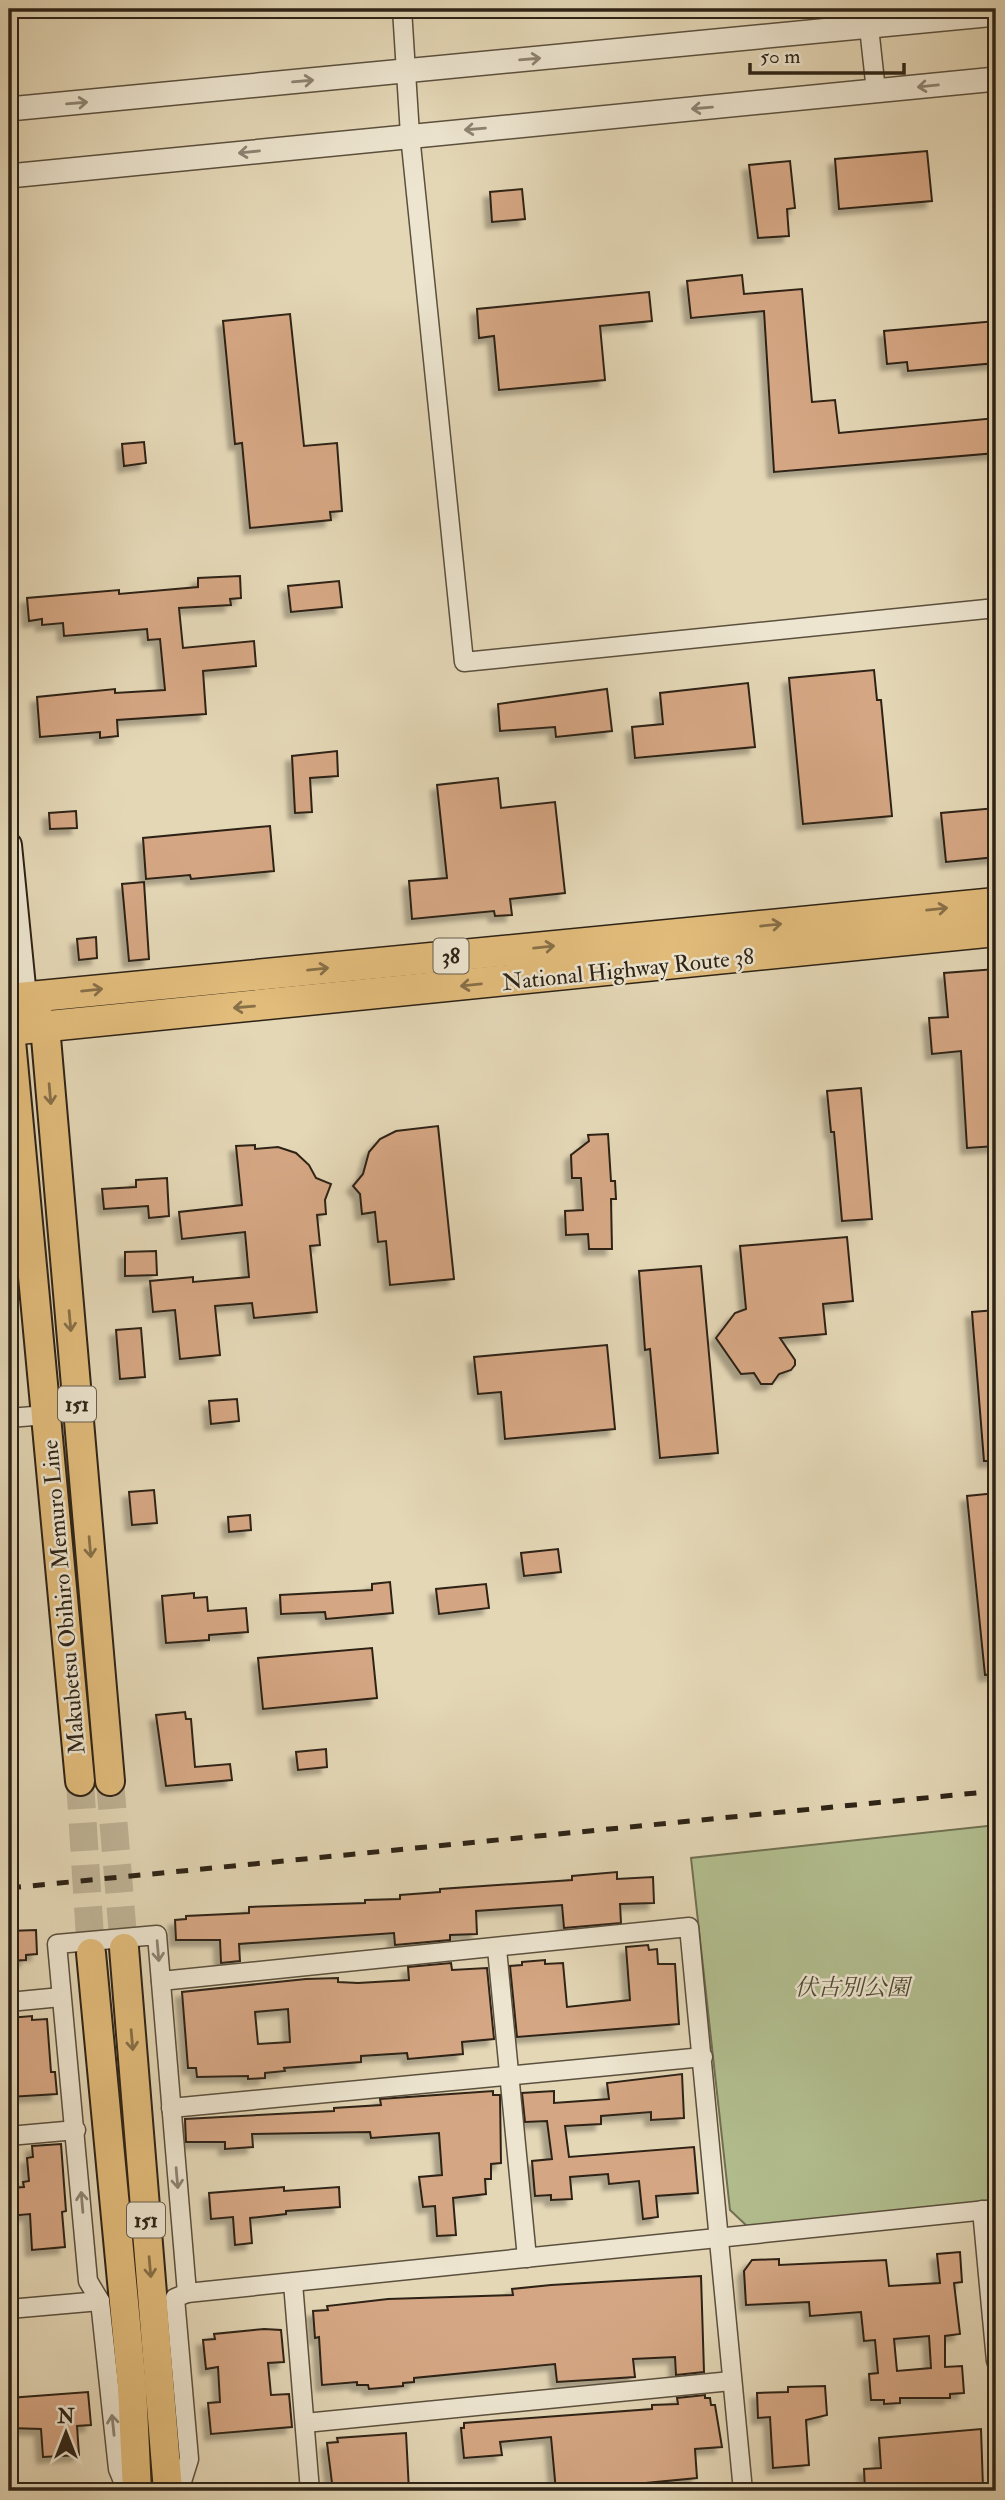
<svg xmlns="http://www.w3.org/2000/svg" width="1005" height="2500" viewBox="0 0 1005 2500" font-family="'IM FELL Double Pica','Noto Serif JP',serif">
	<defs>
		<filter id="shadow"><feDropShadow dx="-6" dy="6" stdDeviation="2" flood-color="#0004"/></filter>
	</defs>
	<rect width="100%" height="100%" fill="#e4d7b6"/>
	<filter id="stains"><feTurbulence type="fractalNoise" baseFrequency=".00286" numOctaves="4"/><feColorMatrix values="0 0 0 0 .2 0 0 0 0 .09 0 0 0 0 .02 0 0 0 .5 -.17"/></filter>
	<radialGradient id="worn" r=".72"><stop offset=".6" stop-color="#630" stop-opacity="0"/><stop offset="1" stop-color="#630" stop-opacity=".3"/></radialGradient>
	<polygon fill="#b2be8f" stroke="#707052" stroke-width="2" points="996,1825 996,2200 748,2227 730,2210 691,1858"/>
	<g fill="#d5a683" stroke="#2d2316" stroke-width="2" fill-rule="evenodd" filter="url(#shadow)">
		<polygon points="927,151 932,201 839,209 835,159"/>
		<polygon points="790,161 795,208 787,209 789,236 758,238 749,165"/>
		<polygon points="522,189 525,219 492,222 490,192"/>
		<polygon points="742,275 744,294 802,289 812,402 835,400 839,433 996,418 996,453 774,472 764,311 691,318 687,281"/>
		<polygon points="649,292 652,321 600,326 605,380 499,390 494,336 479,338 477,309"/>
		<polygon points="290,314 304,446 337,443 342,511 330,512 331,520 250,528 242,443 235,444 223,321"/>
		<polygon points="996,321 996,363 908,371 907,362 887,364 884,331"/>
		<polygon points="144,442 146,463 124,466 122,444"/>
		<polygon points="240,576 241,598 230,599 231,605 179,608 183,648 254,641 256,666 203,671 206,714 117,720 118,736 100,738 100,732 40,737 37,697 115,689 115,693 165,690 160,639 148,640 147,629 64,636 63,623 42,625 42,619 29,621 27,598 119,590 119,594 198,587 198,578"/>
		<polygon points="339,581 342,607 291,612 288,586"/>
		<polygon points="874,670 877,700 881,700 892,816 803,824 789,678"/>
		<polygon points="748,683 755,747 635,758 632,727 663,724 660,693"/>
		<polygon points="607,689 612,731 556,737 555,727 500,731 498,704"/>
		<polygon points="337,751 338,776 310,778 312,812 295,813 292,756"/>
		<polygon points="498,778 501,808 555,802 565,893 510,899 512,915 495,916 494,911 412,919 409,881 447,878 437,785"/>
		<polygon points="996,808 996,857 946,862 941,813"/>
		<polygon points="76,811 77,828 50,829 49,813"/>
		<polygon points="270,826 274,871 191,879 190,875 146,879 143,838"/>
		<polygon points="144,882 149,959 129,961 122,884"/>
		<polygon points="96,937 97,958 79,960 77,939"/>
		<polygon points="996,969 996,1146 967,1148 961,1051 932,1054 929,1018 948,1017 944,973"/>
		<polygon points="861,1088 872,1219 842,1221 834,1132 831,1132 827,1091"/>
		<polygon points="438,1126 454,1279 390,1285 386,1241 378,1242 375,1212 362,1214 360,1194 353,1186 363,1174 369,1152 380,1139 396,1131"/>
		<polygon points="608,1134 611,1181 615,1181 616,1199 611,1199 612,1249 589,1249 588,1234 566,1235 565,1211 583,1210 581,1178 572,1178 571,1155 589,1141 588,1135"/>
		<polygon points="255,1145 255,1149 278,1147 296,1153 309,1165 316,1178 331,1184 325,1200 326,1214 317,1215 320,1245 310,1246 317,1312 254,1318 252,1303 215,1306 220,1355 180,1359 175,1310 153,1312 150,1281 193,1277 193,1282 249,1277 245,1232 182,1239 179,1212 242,1205 236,1146"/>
		<polygon points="167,1178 169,1216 149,1218 148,1206 104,1209 102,1189 136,1187 136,1180"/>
		<polygon points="847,1237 853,1301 823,1304 826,1334 780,1338 795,1360 795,1365 791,1370 779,1374 772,1384 761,1384 754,1373 741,1374 716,1338 735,1313 746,1309 740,1246"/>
		<polygon points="156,1251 157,1275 125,1276 125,1252"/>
		<polygon points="701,1266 718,1453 660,1458 650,1349 645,1350 639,1271"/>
		<polygon points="996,1310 996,1461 984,1461 972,1312"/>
		<polygon points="141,1328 145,1377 120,1379 116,1330"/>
		<polygon points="607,1345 615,1429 505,1439 501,1392 478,1394 474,1357"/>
		<polygon points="237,1399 239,1421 211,1424 209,1401"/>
		<polygon points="154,1490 157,1523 132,1525 129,1492"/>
		<polygon points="996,1493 996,1674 985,1675 967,1496"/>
		<polygon points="250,1515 251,1530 229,1532 228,1517"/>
		<polygon points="558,1549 561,1572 524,1576 521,1553"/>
		<polygon points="390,1582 393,1613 326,1619 325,1612 281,1614 280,1595 372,1590 372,1584"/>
		<polygon points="486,1584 489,1608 439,1614 436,1589"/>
		<polygon points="194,1593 194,1598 207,1597 208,1611 246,1608 248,1632 209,1635 209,1640 166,1643 162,1596"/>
		<polygon points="372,1648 377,1698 263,1709 258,1658"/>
		<polygon points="185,1712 186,1719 191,1719 195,1767 230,1764 232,1780 166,1786 156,1715"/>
		<polygon points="326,1749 327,1767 298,1770 296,1752"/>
		<polygon points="617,1872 617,1879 653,1877 654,1903 620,1904 621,1923 564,1928 562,1905 476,1911 477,1934 450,1935 450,1940 395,1945 394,1933 239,1944 240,1961 221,1963 220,1940 176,1940 175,1920 186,1919 186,1916 249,1913 249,1907 365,1903 365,1900 400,1899 400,1895 440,1892 440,1889 572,1880 572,1876"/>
		<polygon points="36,1930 37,1954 26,1955 26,1960 9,1961 9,1931"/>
		<polygon points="648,1945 649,1950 657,1949 658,1964 675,1964 679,2024 517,2037 510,1966 522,1965 522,1962 545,1960 545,1964 563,1963 567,2007 630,2000 626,1947"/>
		<path d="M451,1963L452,1970L487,1968L494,2039L462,2042L463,2054L408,2059L407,2053L361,2056V2062L284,2068L285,2071L265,2073V2078L248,2079V2076L197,2077L196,2068H188L182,1992L306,1979L338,1978V1982L358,1983L409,1980L408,1967ZM288,2009L290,2042L258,2044L255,2012Z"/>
		<polygon points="32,2016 32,2020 47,2019 51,2072 55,2072 57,2094 9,2097 9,2018"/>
		<polygon points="682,2074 684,2118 651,2120 651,2112 601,2116 601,2124 565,2126 569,2157 694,2147 698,2193 656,2196 658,2217 643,2219 639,2181 609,2184 608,2174 570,2177 572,2199 551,2200 551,2195 535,2196 532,2161 552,2159 547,2121 525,2122 522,2093 554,2091 554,2103 609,2099 607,2083"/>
		<polygon points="493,2091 493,2095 500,2095 501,2163 491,2164 491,2179 485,2179 486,2194 453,2198 456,2235 437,2236 435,2206 423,2207 419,2177 442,2175 439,2133 371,2138 370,2132 252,2134 253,2147 225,2149 225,2142 186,2142 185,2119 334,2111 334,2108 381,2105 380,2099"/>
		<polygon points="61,2144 66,2211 62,2212 65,2247 32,2250 30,2214 9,2216 9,2188 24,2187 23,2182 29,2181 27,2158 33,2157 32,2146"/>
		<polygon points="284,2187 284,2191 339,2187 340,2207 286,2211 286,2214 250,2218 252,2243 235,2245 233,2217 211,2219 209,2193"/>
		<path d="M960,2252L962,2282L954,2283L960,2334L945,2336V2367L962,2366L964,2393L950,2394V2398H900V2403L884,2404V2400H871L869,2374L878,2373L875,2340L864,2341L861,2312L810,2316L809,2302L746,2305L744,2271L752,2260L779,2259V2265L886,2260L889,2286L940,2283L937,2254ZM929,2336L931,2368L897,2371L894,2339Z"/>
		<polygon points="701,2276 704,2372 676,2375 675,2357 633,2359 635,2377 557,2382 555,2364 414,2378 414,2382 403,2383 403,2386 369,2389 368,2385 357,2385 357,2382 322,2385 319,2337 315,2338 313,2311 328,2310 327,2306 388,2299 513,2295 512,2289 551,2285"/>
		<polygon points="264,2329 281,2330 284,2362 268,2363 271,2395 289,2394 292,2427 211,2434 208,2403 220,2402 218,2367 206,2369 203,2340 215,2339 214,2334"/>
		<polygon points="825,2386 827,2415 806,2420 809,2465 773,2468 770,2417 758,2418 757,2393 788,2392 788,2387"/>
		<polygon points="88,2392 91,2425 77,2426 79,2455 43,2457 41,2429 9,2428 9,2398"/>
		<polygon points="705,2395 705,2398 710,2398 711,2405 715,2405 722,2447 695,2449 697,2478 636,2484 636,2487 556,2491 551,2437 500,2442 502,2455 464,2458 461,2428 464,2428 464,2423 652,2409 652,2405 678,2404 677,2398"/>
		<polygon points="981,2429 983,2488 980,2488 981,2491 865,2490 864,2469 881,2468 879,2438"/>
		<polygon points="406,2433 409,2491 333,2491 327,2443 338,2442 337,2438"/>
	</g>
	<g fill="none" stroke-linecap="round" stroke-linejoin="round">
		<g stroke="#bfb396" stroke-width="28" stroke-dasharray="28 14" stroke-linecap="butt">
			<polyline points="80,1781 91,1953"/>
			<polyline points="110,1781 124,1948"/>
		</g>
		<g stroke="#5b503e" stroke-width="21">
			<g id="minor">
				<polyline points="402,9 410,135 464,662 996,608"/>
				<polyline points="867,9 876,91"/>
				<polyline points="9,1418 46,1415"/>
				<polyline points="497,1949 527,2258"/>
				<polyline points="161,1981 689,1927 743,2491"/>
				<polyline points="9,2002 61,1997"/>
				<polyline points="171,2108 703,2057"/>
				<polyline points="9,2136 76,2130"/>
				<polyline points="982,2210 996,2361"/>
				<polyline points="293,2283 310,2491"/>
				<polyline points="187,2293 996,2209"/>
				<polyline points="9,2309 100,2301"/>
				<polyline points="305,2423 731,2381"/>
				<polyline points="127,2491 118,2469 100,2301 88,2281 57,1944 157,1935 187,2293 175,2298 189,2459 179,2491"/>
			</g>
		</g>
		<g stroke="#5b503e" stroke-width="26">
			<g id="tertiary">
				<polyline points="9,109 996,14"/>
				<polyline points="9,176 996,79"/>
			</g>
		</g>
		<g stroke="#2d2316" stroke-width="28">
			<polyline id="secondary" points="9,845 24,997"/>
		</g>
		<g stroke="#2d2316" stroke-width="32">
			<g id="primary">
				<polyline points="80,1781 10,1030 24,997 45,1026 110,1781"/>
				<polyline points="124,1948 168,2491"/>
				<polyline points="91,1953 132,2387 137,2491"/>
			</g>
		</g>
		<g stroke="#2d2316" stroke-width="33">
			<g id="trunk">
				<polyline points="9,999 996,903"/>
				<polyline points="9,1030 996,931"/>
			</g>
		</g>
		<use href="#minor" stroke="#ede5d0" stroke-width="18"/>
		<use href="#tertiary" stroke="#ede5d0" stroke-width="23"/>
		<use href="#secondary" stroke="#ede5d0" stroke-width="24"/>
		<use href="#primary" stroke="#e2bc7b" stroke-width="28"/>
		<use href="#trunk" stroke="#e2bc7b" stroke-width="30"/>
		<polyline stroke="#2d2316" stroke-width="5" stroke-dasharray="12 12" stroke-linecap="butt" points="9,1888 996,1791"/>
	</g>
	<defs><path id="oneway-shaft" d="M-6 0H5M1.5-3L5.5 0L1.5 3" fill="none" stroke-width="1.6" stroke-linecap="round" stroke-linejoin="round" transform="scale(1.75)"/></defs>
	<g stroke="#8d8473">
		<use href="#oneway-shaft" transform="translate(530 59) rotate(-5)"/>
		<use href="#oneway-shaft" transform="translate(303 81) rotate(-5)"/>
		<use href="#oneway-shaft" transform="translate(928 86) rotate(174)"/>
		<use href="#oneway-shaft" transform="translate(77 103) rotate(-5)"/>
		<use href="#oneway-shaft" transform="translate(702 108) rotate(175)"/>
		<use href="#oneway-shaft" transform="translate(475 129) rotate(175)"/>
		<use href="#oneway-shaft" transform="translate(249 152) rotate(174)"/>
		<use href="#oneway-shaft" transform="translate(158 1951) rotate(85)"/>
		<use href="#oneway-shaft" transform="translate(177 2178) rotate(85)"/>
		<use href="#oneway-shaft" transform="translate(82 2202) rotate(-95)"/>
		<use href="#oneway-shaft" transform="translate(113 2425) rotate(-96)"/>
	</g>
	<g stroke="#887048">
		<use href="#oneway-shaft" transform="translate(937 909) rotate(-6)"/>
		<use href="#oneway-shaft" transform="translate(771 925) rotate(-6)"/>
		<use href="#oneway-shaft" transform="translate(544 947) rotate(-6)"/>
		<use href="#oneway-shaft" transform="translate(318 969) rotate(-6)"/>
		<use href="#oneway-shaft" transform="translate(471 985) rotate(174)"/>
		<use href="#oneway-shaft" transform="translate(92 990) rotate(-6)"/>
		<use href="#oneway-shaft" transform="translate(244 1007) rotate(175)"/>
		<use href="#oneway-shaft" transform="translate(50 1094) rotate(85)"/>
		<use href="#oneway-shaft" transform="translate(70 1321) rotate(85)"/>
		<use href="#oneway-shaft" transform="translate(90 1547) rotate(85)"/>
		<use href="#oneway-shaft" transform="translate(132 2040) rotate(85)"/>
		<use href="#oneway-shaft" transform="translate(150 2267) rotate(85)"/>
	</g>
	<g text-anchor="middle" stroke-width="5" stroke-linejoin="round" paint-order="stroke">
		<g fill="#ede5d0" stroke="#675d4e" stroke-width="2">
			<rect x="433.5" y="938.5" width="35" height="35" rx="5"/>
			<rect x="58" y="1386.5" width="38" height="35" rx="5"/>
			<rect x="127" y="2202.5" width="38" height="35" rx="5"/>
		</g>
		<g font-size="21" font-weight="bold" fill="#2d2316">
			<text x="451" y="963">38</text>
			<text x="77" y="1411">151</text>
			<text x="146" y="2227">151</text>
		</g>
		<g font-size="23" fill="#2d2316" stroke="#ede5d0">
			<text transform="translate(628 969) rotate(-6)" y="8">National Highway Route 38</text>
			<text transform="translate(63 1597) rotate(-95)" y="8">Makubetsu Obihiro Memuro Line</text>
		</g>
		<g font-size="23" font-style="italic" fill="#4e4a34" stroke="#ede5d0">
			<text x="852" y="1995">伏古別公園</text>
		</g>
	</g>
	<rect width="1005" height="2500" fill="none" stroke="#e4d7b6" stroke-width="35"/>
	<rect x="10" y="10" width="984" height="2479" fill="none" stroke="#2d2316" stroke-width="3.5"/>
	<rect x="18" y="18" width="970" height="2465" fill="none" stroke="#2d2316" stroke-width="2"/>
	<g transform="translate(66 2433)" stroke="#ede5d0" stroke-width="5" paint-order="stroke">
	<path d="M0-5L12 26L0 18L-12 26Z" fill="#2d2316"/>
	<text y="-10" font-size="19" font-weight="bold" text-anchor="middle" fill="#2d2316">N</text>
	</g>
	<path d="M750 63v10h154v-10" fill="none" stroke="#2d2316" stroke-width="3.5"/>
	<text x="760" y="63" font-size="21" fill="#2d2316" stroke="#ede5d0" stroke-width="5" paint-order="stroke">50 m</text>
	<rect width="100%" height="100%" filter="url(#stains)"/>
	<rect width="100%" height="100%" fill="url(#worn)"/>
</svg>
